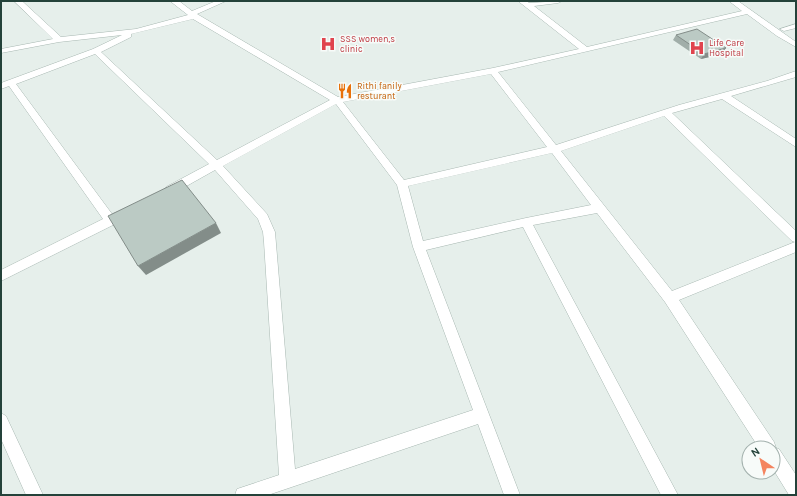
<svg xmlns="http://www.w3.org/2000/svg" width="797" height="496" viewBox="0 0 797 496" font-family="Karla,sans-serif">
	<rect width="100%" height="100%" fill="#e6efeb"/>
	<g fill="none" stroke-linecap="round" stroke-linejoin="round">
		<g stroke="#a8b8b2" stroke-width="1">
			<g id="minor">
				<path d="M14,1H22L61,37L136,29L188,15L170,1H179L192,11L216,1H226L197,14L338,97L493,68L579,49L518,1H527L529,3L562,1L558,3L534,6L587,47L742,11L729,1H738L796,42V47L777,36L747,14L498,72L556,145L679,105L767,81L796,71V77L731,96L796,139V147L722,99L672,113L796,231V252L679,300L774,442L776,448L779,449L796,475V495H789L773,469V448H759L665,302L597,213L533,225L678,495H661L523,227L426,250L520,495H504L478,424L268,495H235L237,489L279,475L264,242L263,232L258,219L215,170L174,193H166L165,190L166,187L209,164L95,54L16,84L112,214L125,209L129,210L131,213L129,216L115,224L1,281V270L103,219L9,86L1,89V83L93,49L122,35L59,42L1,53V49L53,39ZM193,19L330,100L217,160L101,52L131,37V34ZM491,74L547,147L404,180L343,102ZM336,104L397,185L413,247L473,410L295,469L275,232L267,214L223,166ZM664,116L792,241L795,242L672,291L561,151ZM552,153L591,205L526,218L423,241L408,186Z"/>
				<polygon points="796,24 796,28 784,31 780,29"/>
				<polygon points="1,413 6,416 43,495 26,495 1,439"/>
			</g>
		</g>
		<use href="#minor" fill="#fff" fill-rule="evenodd"/>
	</g>
	<polygon fill="#a1aea9" points="676,35 722,54 701,59 673,40"/>
	<g fill="#838d89">
		<polygon points="726,48 722,54 701,59 704,54"/>
		<polygon points="216,223 221,233 146,275 138,266"/>
	</g>
	<g fill="#bbcac4" stroke="#838d89">
		<polygon points="697,29 726,48 704,54 676,35"/>
		<polygon points="182,180 216,223 138,266 108,216"/>
	</g>
	<defs>
		<g id="hospital-bare" transform="scale(1.2)"><path d="M-5-5h3v3.5h4V-5h3V5h-3V1.5h-4V5h-3Z" fill="#e0444e" stroke="#f7fbf9" stroke-width="2.5" paint-order="stroke"/></g>
		<g id="restaurant-bare" transform="scale(1.2)"><path d="M-5-6h1v4h1v-4h1v4h1v-4h1v5L-1.5 .5V6h-2V.5L-5-1ZM5-6V6H3V1.5H1.5Q1.5-4 5-6Z" fill="#e8710a" stroke="#f7fbf9" stroke-width="2.5" paint-order="stroke"/></g>
	</defs>
	<g fill-rule="evenodd">
		<use href="#hospital-bare" x="328" y="44"/>
		<use href="#hospital-bare" x="697" y="48"/>
		<use href="#restaurant-bare" x="345" y="91"/>
	</g>
	<g text-anchor="middle" stroke-width="3" stroke-linejoin="round" paint-order="stroke">
		<g font-size="9" fill="#be3a42" stroke="#f7fbf9" text-anchor="start">
			<text x="340" y="42">SSS women,s<tspan x="340" dy="10">clinic</tspan></text>
			<text x="709" y="46">Life Care<tspan x="709" dy="10">Hospital</tspan></text>
		</g>
		<g font-size="9" fill="#c56008" stroke="#f7fbf9" text-anchor="start">
			<text x="357" y="89">Rithi fanily<tspan x="357" dy="10">resturant</tspan></text>
		</g>
	</g>
	<rect width="797" height="496" fill="none" stroke="#24423a" stroke-width="4"/>
	<g transform="translate(761 460) rotate(325)"><circle r="19" fill="#f7fbf9" stroke="#a3b1ad"/>
	<path d="M0-3L7 15L0 10L-7 15Z" fill="#f4845f"/>
	<text y="-6" font-size="11" font-weight="bold" text-anchor="middle" fill="#24423a">N</text>
	</g>
</svg>
